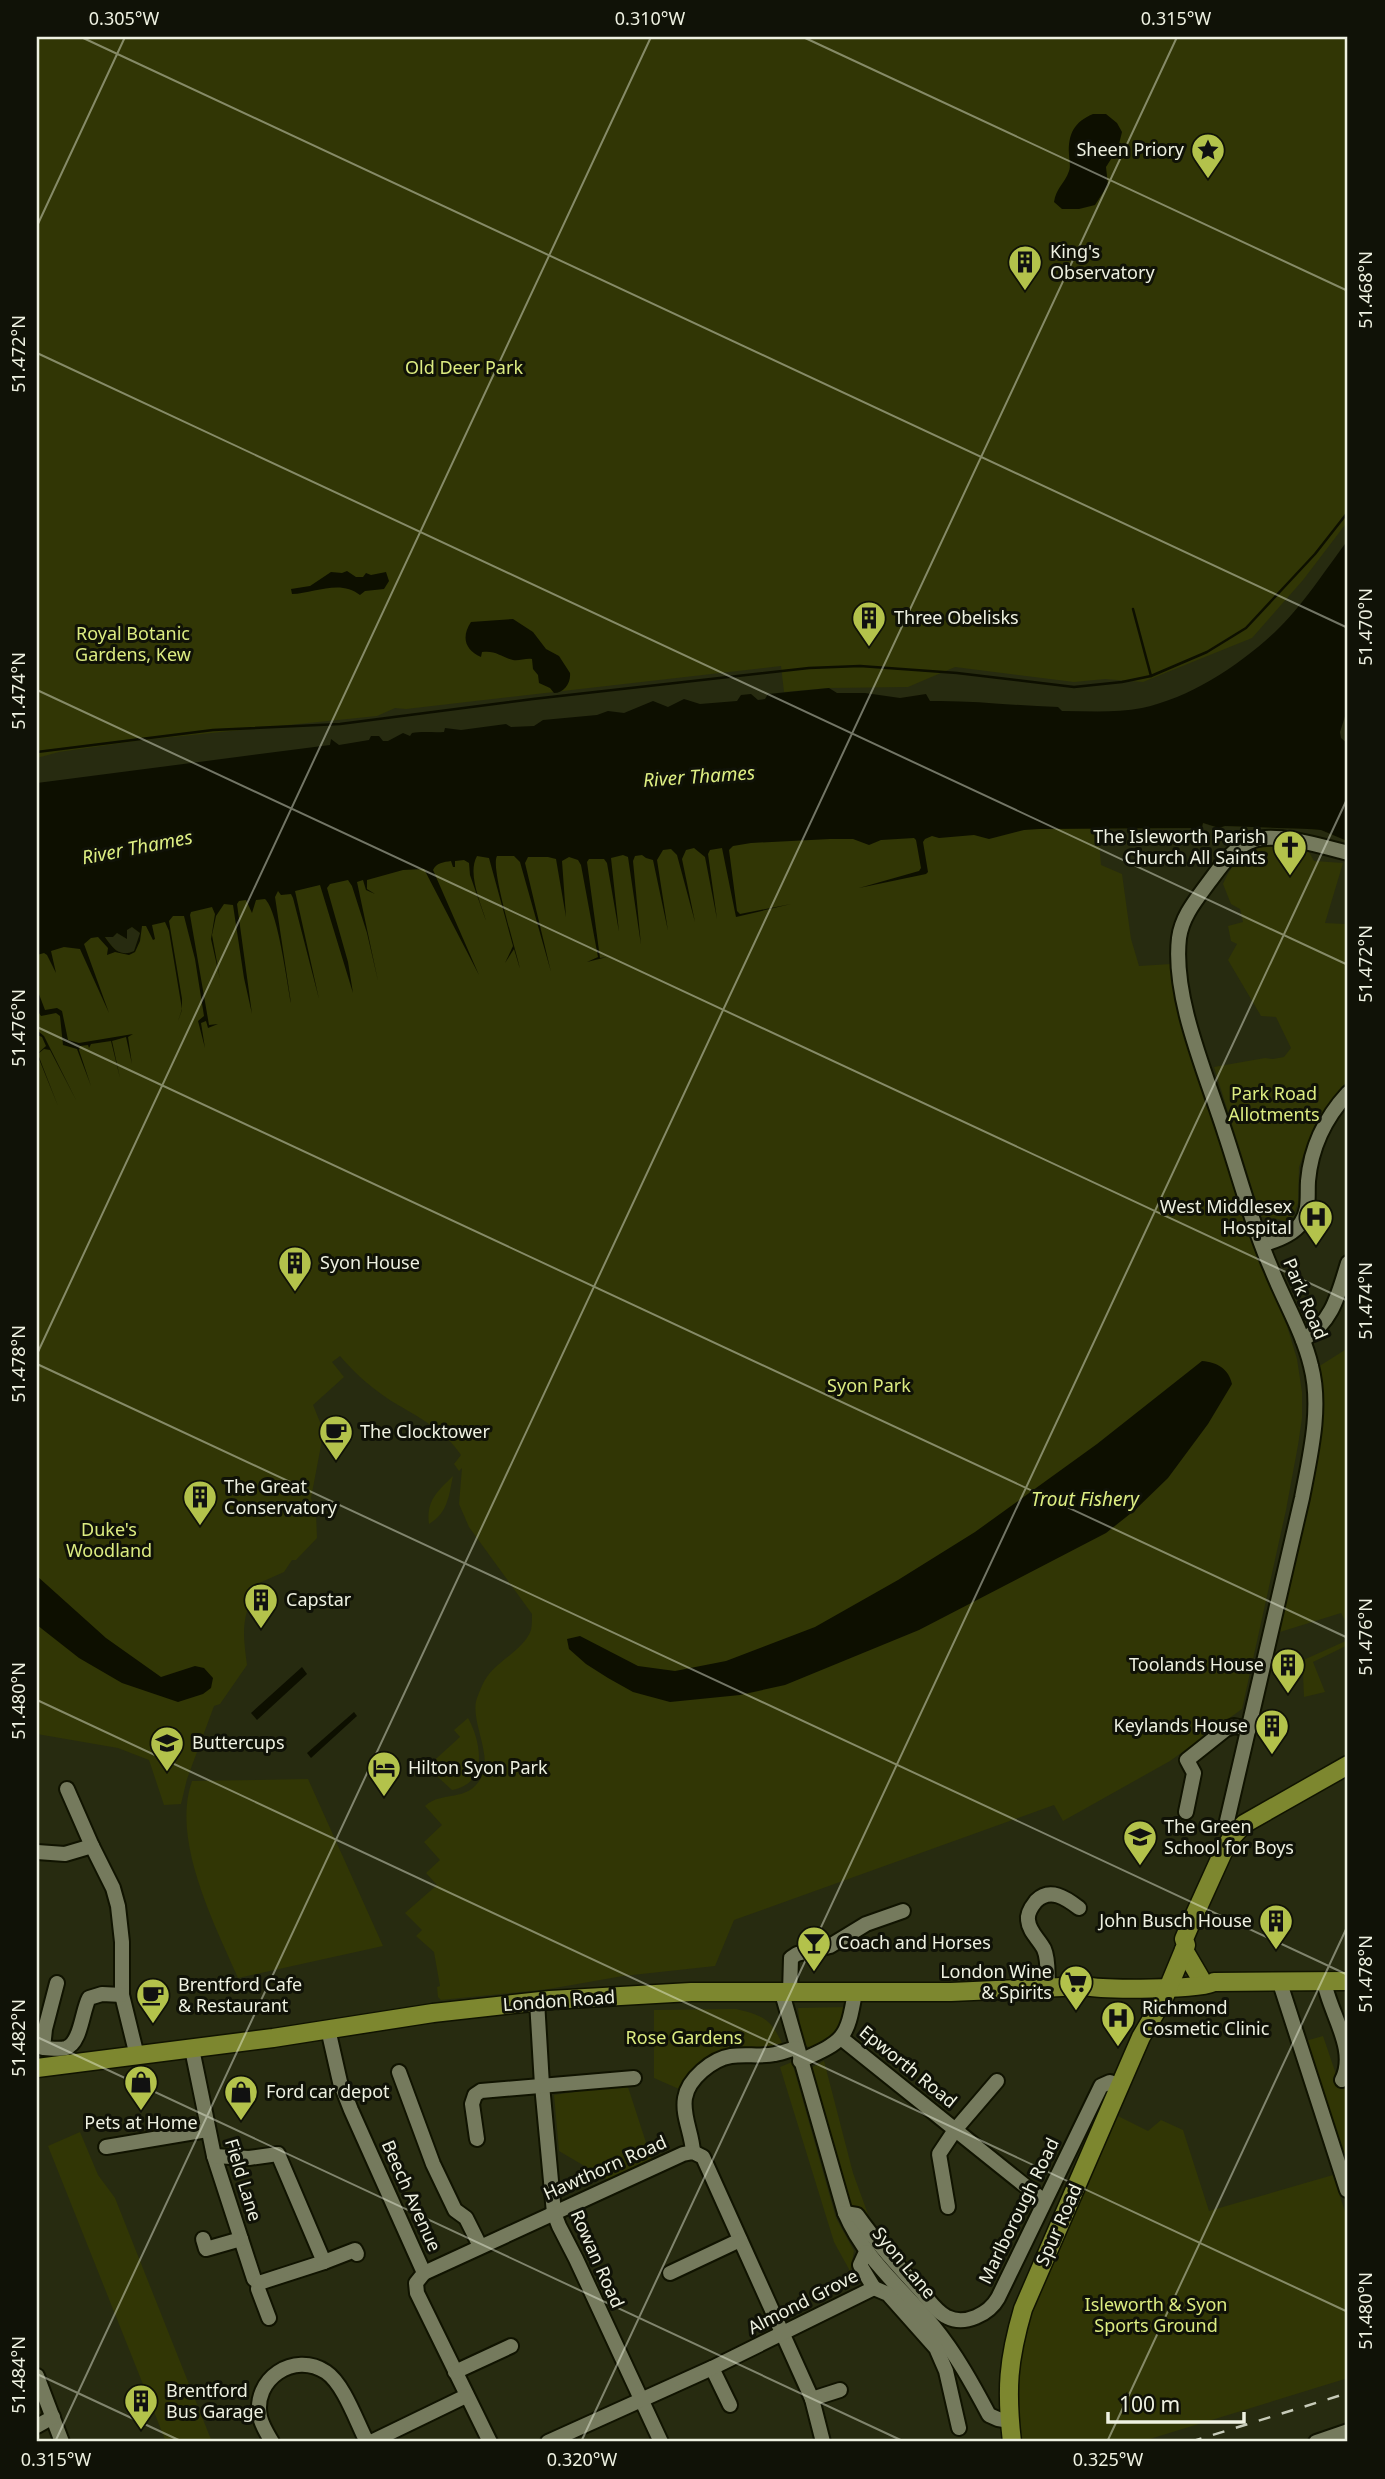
<svg xmlns="http://www.w3.org/2000/svg" width="1385" height="2479" viewBox="0 0 1385 2479" font-family="'Noto Sans',sans-serif">
	<rect width="100%" height="100%" fill="#272b10"/>
	<g fill="#313605" fill-rule="evenodd">
		<polygon points="37,37 1348,37 1348,521 1303,580 1252,638 1143,682 1105,679 1074,682 955,667 908,687 829,688 784,692 781,666 406,709 395,708 377,716 143,740 59,752 37,758"/>
		<path d="M1194,792L1348,838L1347,841L1321,830L1308,829L1225,826L1219,828L1203,823L1202,828L1098,829L1101,865L1122,874L1131,939L1139,966L1171,964L1244,1222L1287,1326L1297,1359L1302,1392V1418L1298,1445L1286,1510L1242,1709L1170,1761L1063,1821L1054,1805L734,1920L715,1966L623,1976L549,1989L441,2000L438,1997L437,1987L440,1986L434,1952L416,1936L422,1930L405,1913L437,1885L426,1873L440,1860L424,1842L442,1825L425,1806C443,1790 467,1803 481,1778C494,1756 469,1720 477,1698C480,1690 484,1680 489,1674C501,1659 524,1649 531,1630C532,1626 532,1619 532,1614L469,1527L459,1504L462,1468L459,1471L454,1464L461,1455C445,1431 422,1419 398,1405C376,1392 356,1375 340,1356L332,1362L344,1377L313,1405L322,1427L323,1435L311,1498L316,1514L317,1538L296,1560H292L284,1572L257,1584C242,1620 242,1627 247,1665L220,1704L214,1706L187,1779L181,1804L164,1805L149,1760L118,1748L37,1734V910L103,886ZM132,927L140,933L134,951C119,958 112,947 105,936L113,937L117,933L127,939V930Z"/>
		<path d="M1274,846L1309,852L1314,861L1343,863L1325,923L1345,924L1346,968L1348,970V1080L1317,1119L1310,1137L1299,1167L1298,1203L1290,1223L1278,1219L1261,1217L1214,1067L1265,1058L1273,1059L1284,1057L1291,1048L1276,1017L1261,1016L1228,960L1237,944L1231,941L1228,926L1243,922L1240,909L1231,904L1223,884C1234,860 1247,847 1274,846Z"/>
		<polygon points="1348,1348 1348,1626 1341,1613 1280,1632 1315,1462 1318,1367"/>
		<path d="M453,1476C449,1495 448,1513 429,1524C426,1500 438,1491 453,1476Z"/>
		<polygon points="1348,1640 1348,1645 1313,1662 1325,1692 1304,1697 1303,1674 1295,1671 1290,1666"/>
		<path d="M468,1718C482,1743 488,1784 452,1790L427,1767L460,1737L454,1730Z"/>
		<path d="M308,1779L383,1946L238,1978C214,1923 171,1840 192,1781Z"/>
		<path d="M848,2007C843,2032 834,2041 810,2048L802,2043L798,2008Z"/>
		<path d="M736,2009C766,2016 771,2020 784,2047C733,2048 709,2041 679,2089L654,2078V2010Z"/>
		<polygon points="1323,2036 1340,2086 1348,2084 1348,2179 1302,2042"/>
		<polygon points="824,2061 853,2173 873,2228 851,2208 811,2068"/>
		<polygon points="792,2062 836,2218 854,2251 850,2271 834,2242 780,2067"/>
		<polygon points="627,2084 652,2161 610,2181 559,2151 554,2095"/>
		<polygon points="1116,2115 1148,2131 1161,2120 1183,2130 1209,2211 1333,2175 1348,2221 1348,2378 1140,2442 1021,2442 1017,2419 1015,2380 1027,2316 1061,2246"/>
		<polygon points="80,2132 98,2175 115,2198 212,2442 166,2442 48,2146"/>
	</g>
	<g fill="#0d0f00" fill-rule="evenodd">
		<path d="M1093,114H1106L1117,123L1122,132L1118,148L1106,167L1108,185L1095,205L1079,209H1062L1054,202C1056,188 1065,183 1069,171C1071,167 1069,159 1069,154C1068,134 1074,122 1093,114Z"/>
		<path d="M1348,540V707L1340,732L1341,738L1348,744L1347,841L1321,830L1308,829L1225,826L1219,828L1203,823L1202,828L1039,829L1024,830L989,839L974,835L939,838L932,836L925,839L923,842L928,872L926,874L859,888L919,871L921,868L916,840L914,838L881,840L869,845L853,839H830L751,843L733,846L729,850L737,911L740,914L791,904L736,917L722,848L710,850L708,854L717,919L705,857L694,848L686,850L682,859L695,922L677,855L671,849L663,850L657,860L668,931L653,860L646,858L642,855L635,856L633,861L641,945L628,857L623,855L611,858L619,932L607,863L604,859H589L587,862L600,958L607,957L587,962L598,957L581,865L578,860L569,857L562,861L566,917L556,859L548,857H528L525,863L551,972L520,862L514,856H497C490,867 516,950 520,969L514,949L505,963L513,946L489,858L477,856C467,874 481,903 486,921L470,875L469,863L464,860L455,861V867H453L451,861C444,862 436,863 433,870L479,975L424,869L403,870L367,880V889L375,894L366,890L363,880L357,882L378,981L367,933L352,886L348,880L330,884L327,888L348,962L353,993L320,885L295,891L319,999L293,898L291,894L281,895L278,891L275,897L291,1003C287,983 278,911 265,899L256,900L252,913L246,900L239,901L237,904L252,1014L244,978L233,905L224,904L216,916L212,935L220,979L211,939L215,914L212,907L191,912L190,915L209,1025L218,1024L208,1028L206,1021L201,1023L205,1048L198,1021L204,1016L195,959L184,916H173L169,921L182,999V1010L178,1021L182,1009L169,931L165,922L152,925L155,939L153,940L146,926H142L140,941L135,952L129,955L115,952L107,955L108,948L98,937L91,938L84,944L109,1013L80,949L64,947L51,951L56,973L47,955L44,953L37,955V783L330,745L331,739L339,745L369,740L371,736H379L383,741H388L403,733L410,736L412,733C424,731 433,733 444,732L445,728L461,730L506,724L511,727L534,726L543,720L597,715L608,711L624,713L653,701L668,707L684,699L700,704L737,701L741,695L751,694L758,700L765,699L768,694L829,688L837,693H865L900,698L926,694L930,701C973,700 1015,706 1058,707L1062,711C1089,711 1116,713 1142,708C1190,698 1240,665 1275,632C1301,608 1326,569 1348,540ZM132,927L140,933L134,951C119,958 112,947 105,937H113L117,933L127,939V930Z"/>
		<path d="M347,571L356,577H363L366,573L371,575L386,572L389,581L384,589L365,591L360,595C341,579 314,593 292,594L291,589L310,586L331,572L342,573Z"/>
		<path d="M513,619L533,632L546,649L559,656L570,673C571,683 564,693 554,693L550,688L539,683L538,675L533,669L532,659C526,658 519,661 513,660C501,657 496,650 482,652L481,657C465,650 461,637 471,622Z"/>
		<polygon points="37,989 45,1010 57,1008 62,1011 68,1040 79,1043 133,1034 128,1037 132,1064 126,1037 112,1041 120,1078 111,1041 91,1044 89,1048 101,1084 88,1045 80,1046 79,1050 91,1086 77,1049 63,1045 60,1016 56,1013 41,1016 39,1013"/>
		<polygon points="38,1031 44,1036 76,1100 50,1050 44,1049 39,1053 39,1057 58,1106 37,1054 46,1046 42,1037 37,1035"/>
		<path d="M1202,1361C1217,1362 1229,1369 1232,1384L1208,1424L1168,1478L1135,1510L1106,1533L919,1630L785,1685L740,1695L670,1702L633,1692L608,1678L586,1664L569,1649L567,1639L580,1636L638,1666L675,1671L726,1661L815,1627L898,1580L975,1532L1097,1444Z"/>
		<polygon points="37,1576 106,1638 161,1677 195,1666 204,1668 213,1678 211,1688 203,1694 178,1702 122,1683 79,1658 37,1625"/>
		<polygon points="302,1667 307,1674 257,1720 251,1713"/>
		<polygon points="354,1712 357,1716 311,1758 307,1753"/>
	</g>
	<g fill="none" stroke-linecap="round" stroke-linejoin="round">
		<g stroke="#0d0f00" stroke-width="2.5">
			<polyline points="1133,609 1151,676"/>
			<polyline points="37,752 213,730 340,724 533,699 809,668 860,666 957,673 1074,687 1122,682 1151,676 1207,652 1246,628 1315,554 1348,512"/>
		</g>
		<g stroke="#101300" stroke-width="18">
			<g id="minor">
				<path d="M1263,1245C1275,1240 1293,1235 1301,1223C1310,1210 1307,1196 1308,1181C1311,1147 1325,1118 1348,1093"/>
				<path d="M1303,1340C1333,1321 1338,1295 1348,1263"/>
				<polyline points="67,1789 92,1846"/>
				<polyline points="1186,1812 1194,1773 1187,1760 1226,1729 1234,1726 1249,1729"/>
				<path d="M1232,1837L1227,1821L1302,1498C1310,1456 1322,1408 1311,1366C1303,1332 1284,1301 1271,1268C1252,1225 1240,1178 1225,1133C1207,1076 1172,998 1179,938C1182,916 1196,900 1209,882C1221,866 1234,846 1254,840C1277,832 1325,847 1348,853"/>
				<polyline points="37,1852 65,1854 92,1846 113,1888 118,1906 122,1942 122,1995 137,2056"/>
				<polyline points="1279,1980 1347,2190"/>
				<path d="M1324,1981C1329,2012 1358,2050 1342,2080"/>
				<path d="M57,1983L45,2029L43,2048C50,2048 59,2050 66,2048C81,2043 82,2011 89,1998L102,1994L122,1995"/>
				<path d="M1048,1987C1047,1975 1049,1960 1044,1949C1039,1939 1029,1932 1028,1920C1027,1914 1032,1906 1036,1901C1050,1887 1066,1898 1079,1908"/>
				<path d="M782,1993L845,2213C865,2260 903,2289 934,2327C956,2354 973,2385 989,2415L998,2419L1010,2421"/>
				<polyline points="790,1993 791,1958 797,1954 830,1946 866,1924 903,1911"/>
				<polyline points="537,2001 542,2085 554,2213 559,2226 576,2259 661,2442"/>
				<polyline points="328,2029 340,2082 351,2110 424,2273 416,2283 417,2293 490,2442"/>
				<polyline points="841,2038 1044,2201"/>
				<polyline points="192,2049 214,2156 254,2279 259,2283 258,2289 269,2318"/>
				<path d="M800,2061C844,2041 847,2040 855,1992"/>
				<polyline points="399,2072 433,2164 455,2210 466,2218 480,2246"/>
				<polyline points="477,2139 472,2104 475,2095 481,2091 634,2078"/>
				<polyline points="106,2147 207,2130"/>
				<path d="M693,2152C692,2133 682,2116 685,2098C688,2079 712,2059 731,2056C746,2054 761,2057 775,2054C782,2053 789,2050 796,2048"/>
				<polyline points="214,2156 249,2158 278,2154 324,2262 259,2283"/>
				<polyline points="948,2207 939,2154 955,2130 997,2081"/>
				<path d="M845,2213L857,2215C876,2242 898,2266 920,2290C928,2299 936,2312 947,2317C965,2326 989,2314 998,2298L1101,2086L1110,2082L1121,2086"/>
				<polyline points="203,2239 206,2249 241,2239"/>
				<polyline points="324,2262 355,2250 357,2254"/>
				<polyline points="424,2273 683,2154 693,2152 703,2157 812,2399 823,2442"/>
				<polyline points="670,2273 740,2240"/>
				<polyline points="874,2288 888,2294 936,2348 946,2371 959,2428"/>
				<polyline points="712,2368 730,2405"/>
				<polyline points="455,2372 511,2346"/>
				<polyline points="37,2376 62,2442"/>
				<polyline points="812,2399 840,2390"/>
				<polyline points="37,2426 53,2417"/>
				<path d="M272,2442C268,2435 262,2426 260,2417C252,2379 294,2351 326,2372C344,2384 357,2423 367,2442"/>
				<polyline points="371,2442 466,2396"/>
				<polyline points="548,2442 712,2368 874,2288 860,2265 866,2252"/>
				<polyline points="1316,2442 1348,2431"/>
			</g>
		</g>
		<g stroke="#101300" stroke-width="21">
			<g id="major">
				<polyline points="1184,1950 1201,1979"/>
				<path d="M37,2068L273,2038L433,2013L550,2000L691,1992H951L1085,1986C1101,1990 1204,1990 1214,1982L1348,1981"/>
				<path d="M1012,2442C1006,2390 1008,2360 1023,2309L1141,2037L1164,1998L1186,1945L1184,1939L1190,1925L1224,1850L1232,1837L1244,1824L1348,1765"/>
			</g>
		</g>
		<use href="#minor" stroke="#757a5d" stroke-width="14"/>
		<use href="#major" stroke="#7d872f" stroke-width="18"/>
		<polyline stroke="#c7cbb9" stroke-width="2.5" stroke-dasharray="12 12" stroke-linecap="butt" points="1190,2442 1348,2393"/>
	</g>
	<path fill="none" stroke="#eef1e1" stroke-width="2" stroke-opacity="0.45" d="M81,37L1348,628M803,37L1348,291M37,226L125,37M37,353L1348,965M37,690L1348,1301M37,1027L1348,1638M37,1354L651,37M37,1364L1348,1975M37,1700L1348,2312M37,2037L905,2442M37,2374L183,2442M55,2442L1177,37M581,2442L1348,797M1107,2442L1348,1925"/>
	<defs>
		<g id="sight-pin" transform="scale(1.75)"><path d="M0 17L-7.5 6A9.5 9.5 0 1 1 7.5 6Z" fill="#b3c24b" stroke="#101207"/><path d="M0-6L1.8-2.2L6-1.7L2.9 1.2L3.7 5.4L0 3.3L-3.7 5.4L-2.9 1.2L-6-1.7L-1.8-2.2Z" fill="#111"/></g>
		<g id="building-pin" transform="scale(1.75)"><path d="M0 17L-7.5 6A9.5 9.5 0 1 1 7.5 6Z" fill="#b3c24b" stroke="#101207"/><path d="M-4-6H4V6H1V3H-1V6H-4ZM-2.5-4.3h1.7v1.8h-1.7ZM.8-4.3h1.7v1.8H.8ZM-2.5-1h1.7V.8h-1.7ZM.8-1h1.7V.8H.8Z" fill="#111"/></g>
		<g id="church-pin" transform="scale(1.75)"><path d="M0 17L-7.5 6A9.5 9.5 0 1 1 7.5 6Z" fill="#b3c24b" stroke="#101207"/><path d="M-1.2-6h2.4v3.5h3.3v2.4h-3.3V6h-2.4V-.1h-3.3v-2.4h3.3Z" fill="#111"/></g>
		<g id="hospital-pin" transform="scale(1.75)"><path d="M0 17L-7.5 6A9.5 9.5 0 1 1 7.5 6Z" fill="#b3c24b" stroke="#101207"/><path d="M-5-5h3v3.5h4V-5h3V5h-3V1.5h-4V5h-3Z" fill="#111"/></g>
		<g id="cafe-pin" transform="scale(1.75)"><path d="M0 17L-7.5 6A9.5 9.5 0 1 1 7.5 6Z" fill="#b3c24b" stroke="#101207"/><path d="M-5.5-4.5H6V0H3Q3 3.5 0 3.5H-2.5Q-5.5 3.5-5.5 0ZM3-3.2v2h1.7v-2ZM-6 4.5H4V6H-6Z" fill="#111"/></g>
		<g id="school-pin" transform="scale(1.75)"><path d="M0 17L-7.5 6A9.5 9.5 0 1 1 7.5 6Z" fill="#b3c24b" stroke="#101207"/><path d="M0-5L7-2L0 1L-7-2ZM-4 1L0 2.5L4 1V4Q0 6-4 4Z" fill="#111"/></g>
		<g id="hotel-pin" transform="scale(1.75)"><path d="M0 17L-7.5 6A9.5 9.5 0 1 1 7.5 6Z" fill="#b3c24b" stroke="#101207"/><path d="M-6-4.5h1.5V1H6V5H4.5V3h-9V5H-6ZM-4 0a1.8 1.8 0 1 1 3.6 0ZM.5 0V-2.5h3Q6-2.5 6 0Z" fill="#111"/></g>
		<g id="bar-pin" transform="scale(1.75)"><path d="M0 17L-7.5 6A9.5 9.5 0 1 1 7.5 6Z" fill="#b3c24b" stroke="#101207"/><path d="M-6-5H6L.8 .8V4.5H3.5V6h-7V4.5H-.8V.8Z" fill="#111"/></g>
		<g id="supermarket-pin" transform="scale(1.75)"><path d="M0 17L-7.5 6A9.5 9.5 0 1 1 7.5 6Z" fill="#b3c24b" stroke="#101207"/><path d="M-6-5.5h2.5l.6 2H6L4.5 2H-2.5L-4.4-4H-6ZM-1.5 3.2a1.3 1.3 0 1 0 .1 0ZM3 3.2a1.3 1.3 0 1 0 .1 0Z" fill="#111"/></g>
		<g id="shop-pin" transform="scale(1.75)"><path d="M0 17L-7.5 6A9.5 9.5 0 1 1 7.5 6Z" fill="#b3c24b" stroke="#101207"/><path d="M-5-2.5h2.3a2.7 3.5 0 0 1 5.4 0H5L5.5 6h-11ZM-1.5-2.5h3a1.5 2.3 0 0 0-3 0Z" fill="#111"/></g>
	</defs>
	<g fill-rule="evenodd">
		<use href="#sight-pin" x="1208" y="150"/>
		<use href="#building-pin" x="1025" y="262"/>
		<use href="#building-pin" x="869" y="618"/>
		<use href="#church-pin" x="1290" y="847"/>
		<use href="#hospital-pin" x="1316" y="1217"/>
		<use href="#building-pin" x="295" y="1263"/>
		<use href="#cafe-pin" x="336" y="1432"/>
		<use href="#building-pin" x="200" y="1497"/>
		<use href="#building-pin" x="261" y="1600"/>
		<use href="#building-pin" x="1288" y="1665"/>
		<use href="#building-pin" x="1272" y="1726"/>
		<use href="#school-pin" x="167" y="1743"/>
		<use href="#hotel-pin" x="384" y="1768"/>
		<use href="#school-pin" x="1140" y="1837"/>
		<use href="#building-pin" x="1276" y="1921"/>
		<use href="#bar-pin" x="814" y="1943"/>
		<use href="#supermarket-pin" x="1076" y="1982"/>
		<use href="#cafe-pin" x="153" y="1995"/>
		<use href="#hospital-pin" x="1118" y="2018"/>
		<use href="#shop-pin" x="141" y="2082"/>
		<use href="#shop-pin" x="241" y="2092"/>
		<use href="#building-pin" x="141" y="2401"/>
	</g>
	<g text-anchor="middle" stroke-width="6" stroke-linejoin="round" paint-order="stroke">
		<g font-size="18" fill="#eef1e1" stroke="#101207" text-anchor="start">
			<text x="1184" y="156" text-anchor="end">Sheen Priory</text>
			<text x="1050" y="258">King's<tspan x="1050" dy="21">Observatory</tspan></text>
			<text x="894" y="624">Three Obelisks</text>
			<text x="1266" y="843" text-anchor="end">The Isleworth Parish<tspan x="1266" dy="21">Church All Saints</tspan></text>
			<text x="1292" y="1213" text-anchor="end">West Middlesex<tspan x="1292" dy="21">Hospital</tspan></text>
			<text x="320" y="1269">Syon House</text>
			<text x="360" y="1438">The Clocktower</text>
			<text x="224" y="1493">The Great<tspan x="224" dy="21">Conservatory</tspan></text>
			<text x="286" y="1606">Capstar</text>
			<text x="1264" y="1671" text-anchor="end">Toolands House</text>
			<text x="1248" y="1732" text-anchor="end">Keylands House</text>
			<text x="192" y="1749">Buttercups</text>
			<text x="408" y="1774">Hilton Syon Park</text>
			<text x="1164" y="1833">The Green<tspan x="1164" dy="21">School for Boys</tspan></text>
			<text x="1252" y="1927" text-anchor="end">John Busch House</text>
			<text x="838" y="1949">Coach and Horses</text>
			<text x="1052" y="1978" text-anchor="end">London Wine<tspan x="1052" dy="21">&amp; Spirits</tspan></text>
			<text x="178" y="1991">Brentford Cafe<tspan x="178" dy="21">&amp; Restaurant</tspan></text>
			<text x="1142" y="2014">Richmond<tspan x="1142" dy="21">Cosmetic Clinic</tspan></text>
			<text x="266" y="2098">Ford car depot</text>
			<text x="141" y="2129" text-anchor="middle">Pets at Home</text>
			<text x="166" y="2397">Brentford<tspan x="166" dy="21">Bus Garage</tspan></text>
		</g>
		<g font-size="18" fill="#dcec81" stroke="#101207">
			<text x="464" y="374">Old Deer Park</text>
			<text x="133" y="640">Royal Botanic<tspan x="133" dy="21">Gardens, Kew</tspan></text>
			<text x="1274" y="1100">Park Road<tspan x="1274" dy="21">Allotments</tspan></text>
			<text x="869" y="1392">Syon Park</text>
			<text x="109" y="1536">Duke's<tspan x="109" dy="21">Woodland</tspan></text>
			<text x="684" y="2044">Rose Gardens</text>
			<text x="1156" y="2311">Isleworth &amp; Syon<tspan x="1156" dy="21">Sports Ground</tspan></text>
		</g>
		<g font-size="18" fill="#eef1e1" stroke="#101207">
			<text transform="translate(1305 1299) rotate(67)" y="6">Park Road</text>
			<text transform="translate(559 2001) rotate(-4)" y="6">London Road</text>
			<text transform="translate(908 2067) rotate(39)" y="6">Epworth Road</text>
			<text transform="translate(605 2168) rotate(-24)" y="6">Hawthorn Road</text>
			<text transform="translate(243 2180) rotate(73)" y="6">Field Lane</text>
			<text transform="translate(411 2196) rotate(66)" y="6">Beech Avenue</text>
			<text transform="translate(1019 2211) rotate(-64)" y="6">Marlborough Road</text>
			<text transform="translate(1059 2225) rotate(-66)" y="6">Spur Road</text>
			<text transform="translate(597 2259) rotate(66)" y="6">Rowan Road</text>
			<text transform="translate(904 2263) rotate(50)" y="6">Syon Lane</text>
			<text transform="translate(803 2302) rotate(-27)" y="6">Almond Grove</text>
		</g>
		<g font-size="19" font-style="italic" fill="#deef83" stroke="#101207">
			<text transform="translate(699 776) rotate(-4)" y="7">River Thames</text>
			<text transform="translate(137 847) rotate(-11)" y="7">River Thames</text>
			<text x="1085" y="1506">Trout Fishery</text>
		</g>
	</g>
	<rect width="1385" height="2479" fill="none" stroke="#101207" stroke-width="77"/>
	<path d="M1108 2412v10h136v-10" fill="none" stroke="#eef1e1" stroke-width="3.5"/>
	<text x="1119" y="2412" font-size="21" fill="#eef1e1" stroke="#101207" stroke-width="5" paint-order="stroke">100 m</text>
	<rect x="38" y="38" width="1308" height="2402" fill="none" stroke="#eef1e1" stroke-width="2.5"/>
	<g font-size="18" text-anchor="middle" fill="#eef1e1">
		<text x="124" y="25">0.305°W</text>
		<text x="650" y="25">0.310°W</text>
		<text x="1176" y="25">0.315°W</text>
		<text transform="translate(1366 290) rotate(-90)" y="6">51.468°N</text>
		<text transform="translate(19 354) rotate(-90)" y="6">51.472°N</text>
		<text transform="translate(1366 627) rotate(-90)" y="6">51.470°N</text>
		<text transform="translate(19 691) rotate(-90)" y="6">51.474°N</text>
		<text transform="translate(1366 964) rotate(-90)" y="6">51.472°N</text>
		<text transform="translate(19 1028) rotate(-90)" y="6">51.476°N</text>
		<text transform="translate(1366 1301) rotate(-90)" y="6">51.474°N</text>
		<text transform="translate(19 1364) rotate(-90)" y="6">51.478°N</text>
		<text transform="translate(1366 1637) rotate(-90)" y="6">51.476°N</text>
		<text transform="translate(19 1701) rotate(-90)" y="6">51.480°N</text>
		<text transform="translate(1366 1974) rotate(-90)" y="6">51.478°N</text>
		<text transform="translate(19 2038) rotate(-90)" y="6">51.482°N</text>
		<text transform="translate(1366 2311) rotate(-90)" y="6">51.480°N</text>
		<text transform="translate(19 2375) rotate(-90)" y="6">51.484°N</text>
		<text x="56" y="2466">0.315°W</text>
		<text x="582" y="2466">0.320°W</text>
		<text x="1108" y="2466">0.325°W</text>
	</g>
</svg>
